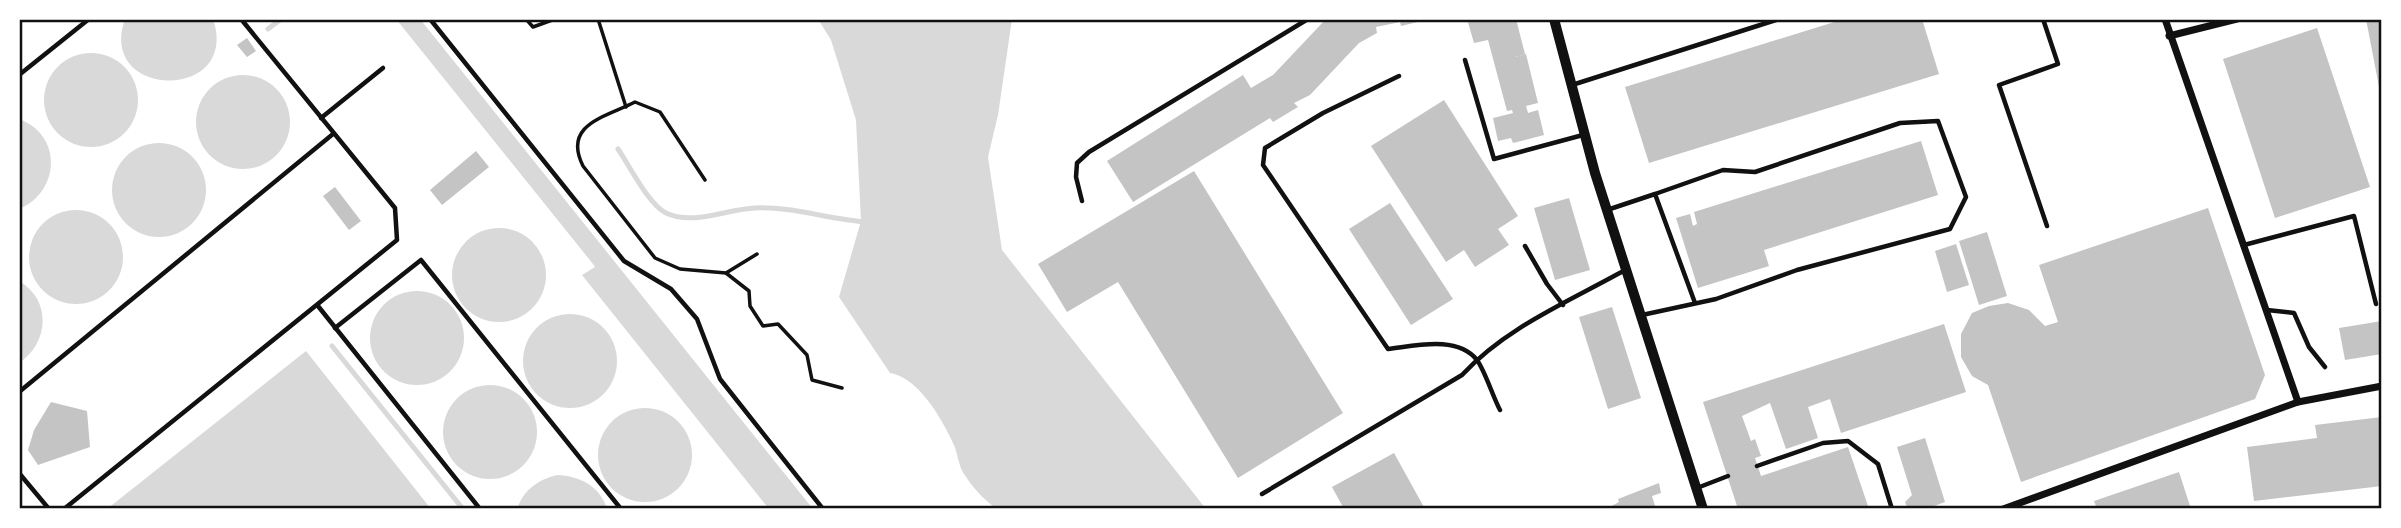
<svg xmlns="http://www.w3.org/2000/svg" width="2401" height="528" viewBox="0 0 2401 528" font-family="'Roboto Serif',serif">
	<rect width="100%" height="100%" fill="#fff"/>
	<g fill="#d9d9d9">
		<path d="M125,19H213C241,102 96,100 125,19Z"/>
		<polygon points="396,19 420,19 813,509 769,509 582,275 595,267 593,264"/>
		<path d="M818,19H1012L998,115L988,157L1002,250L1206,509H997C983,499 973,488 964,474C958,465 958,453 953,443C942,419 918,377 890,373L839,297L861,221L856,120L831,40Z"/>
		<circle cx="91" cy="100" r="47"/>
		<circle cx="243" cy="122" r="47"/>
		<path d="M19,119C63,135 60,192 19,209Z"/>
		<circle cx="159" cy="190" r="47"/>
		<circle cx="76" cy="257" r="47"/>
		<circle cx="499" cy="275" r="47"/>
		<path d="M19,281C52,300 49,343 19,363Z"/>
		<circle cx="417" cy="338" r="47"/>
		<circle cx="570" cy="361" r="47"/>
		<polygon points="306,351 431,509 107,509"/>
		<circle cx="490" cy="432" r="47"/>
		<circle cx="645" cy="455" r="47"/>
		<path d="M557,475C580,476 600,486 607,509H517C524,489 538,480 557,475Z"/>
	</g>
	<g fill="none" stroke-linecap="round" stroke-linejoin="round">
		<g stroke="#d9d9d9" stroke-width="5">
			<polyline points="268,29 281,19"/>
			<path d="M618,149C629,165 649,205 666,213C693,226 727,209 755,208C792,206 830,220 867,222"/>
			<polyline points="332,346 463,509"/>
		</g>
	</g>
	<g fill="#c4c4c4">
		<polygon points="1326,19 1426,20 1401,26 1400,22 1376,27 1377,33 1359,43 1310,95 1294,103 1298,107 1273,122 1270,118 1133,202 1107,161 1243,75 1251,88 1273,75"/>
		<polygon points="1467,19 1516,19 1525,54 1515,57 1526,54 1538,103 1526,106 1528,113 1538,110 1544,135 1513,143 1511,138 1498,141 1493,118 1513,113 1512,110 1507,111 1488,40 1474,43"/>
		<polygon points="1844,19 1922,19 1939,74 1649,163 1625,87"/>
		<polygon points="2366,19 2382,19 2382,92 2380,92"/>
		<polygon points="2317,28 2370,187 2275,218 2223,59"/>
		<polygon points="247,38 256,51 247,57 237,45"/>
		<polygon points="1444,100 1518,216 1498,229 1509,245 1475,267 1464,250 1446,262 1371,146"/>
		<polygon points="1921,141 1938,195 1764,250 1769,266 1698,288 1676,218 1690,214 1693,226 1697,224 1694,212"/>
		<polygon points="476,151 489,167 442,205 430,190"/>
		<polygon points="1194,171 1343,413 1238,478 1118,282 1067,312 1038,264"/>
		<polygon points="335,187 361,221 349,230 323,196"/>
		<polygon points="1569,198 1590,270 1555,280 1534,208"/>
		<polygon points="1390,203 1453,299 1411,325 1349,229"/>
		<polygon points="2208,208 2265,375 2255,399 2021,482 1988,385 1972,376 1961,357 1961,334 1972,313 1989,306 2008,303 2029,310 2045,326 2058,322 2039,265"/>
		<polygon points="1987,232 2007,296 1979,305 1959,241"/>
		<polygon points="1956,244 1969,285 1947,292 1935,251"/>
		<polygon points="1612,307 1641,398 1608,409 1579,317"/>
		<polygon points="2382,321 2382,354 2345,360 2339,328"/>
		<polygon points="1944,324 1966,392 1841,433 1830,399 1808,407 1818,438 1786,449 1770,403 1742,416 1751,441 1755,439 1761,456 1755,458 1761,476 1848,447 1869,509 1738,509 1703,402"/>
		<polygon points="51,402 87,411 90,447 38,465 28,450 34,430"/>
		<polygon points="2382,417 2382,486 2254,501 2247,447 2317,438 2315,425"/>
		<polygon points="1925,438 1945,502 1926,509 1908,509 1905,502 1912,495 1897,447"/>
		<polygon points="1394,453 1425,509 1344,509 1332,487"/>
		<polygon points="2179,472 2191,509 2097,509 2094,501"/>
		<polygon points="1659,483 1661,493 1652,496 1656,509 1606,509 1619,502 1618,499"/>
	</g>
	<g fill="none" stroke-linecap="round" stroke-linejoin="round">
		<g stroke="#111" stroke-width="3.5">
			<polyline points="526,19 533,27 555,19"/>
			<polyline points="598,19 626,107"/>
			<path d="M705,180L660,112L635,102C606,117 562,124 583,166L655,258L680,269L726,273L757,254"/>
			<polyline points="726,273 749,291 750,306 763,326 778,324 807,355 812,380 842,388"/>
		</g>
		<g stroke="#111" stroke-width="4.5">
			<polyline points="430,19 624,261 671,289 697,319 720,379 823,509"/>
			<polyline points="2043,19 2058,64 1999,85 2047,226"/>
			<polyline points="1465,60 1494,159 1583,135"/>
			<polyline points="19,75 89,19"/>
			<path d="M1399,76L1323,113L1265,148L1263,165L1388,349C1415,346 1457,335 1477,360C1485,371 1493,397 1500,410"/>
			<polyline points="1572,85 1779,19"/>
			<polyline points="321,118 383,68"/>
			<polyline points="1082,201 1076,177 1077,163 1089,152 1308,19"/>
			<polyline points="1607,210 1655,194"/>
			<polyline points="2244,245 2354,216 2376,304"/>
			<polyline points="1525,246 1547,284 1563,305"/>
			<polyline points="318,306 480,509"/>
			<polyline points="2267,310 2294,313 2309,347 2325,367"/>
			<polyline points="1642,315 1716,299 1797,270 1950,229 1966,197 1938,121 1900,123 1755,172 1723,170 1655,194 1695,303"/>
			<polyline points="335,328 421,260 621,509"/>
			<polyline points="19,392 333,134"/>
			<polyline points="1757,466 1823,443 1848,441 1878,464 1892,509"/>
			<polyline points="19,473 49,509"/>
			<polyline points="1697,488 1728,476"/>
			<path d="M1262,494L1462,375C1506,327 1570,301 1625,270"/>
			<polyline points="64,509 397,240 395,208 241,19"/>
		</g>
		<g stroke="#111" stroke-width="7">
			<polyline points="2165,19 2298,402"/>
			<polyline points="2169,36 2237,19"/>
			<polyline points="2003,509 2298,402 2382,386"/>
		</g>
		<polyline stroke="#111" stroke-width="10" points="1554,19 1595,173 1703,509"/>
	</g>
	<rect width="2401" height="528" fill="none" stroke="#ffffff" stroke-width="42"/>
	<rect x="21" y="21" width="2359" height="486" fill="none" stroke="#111" stroke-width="2.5"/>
</svg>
